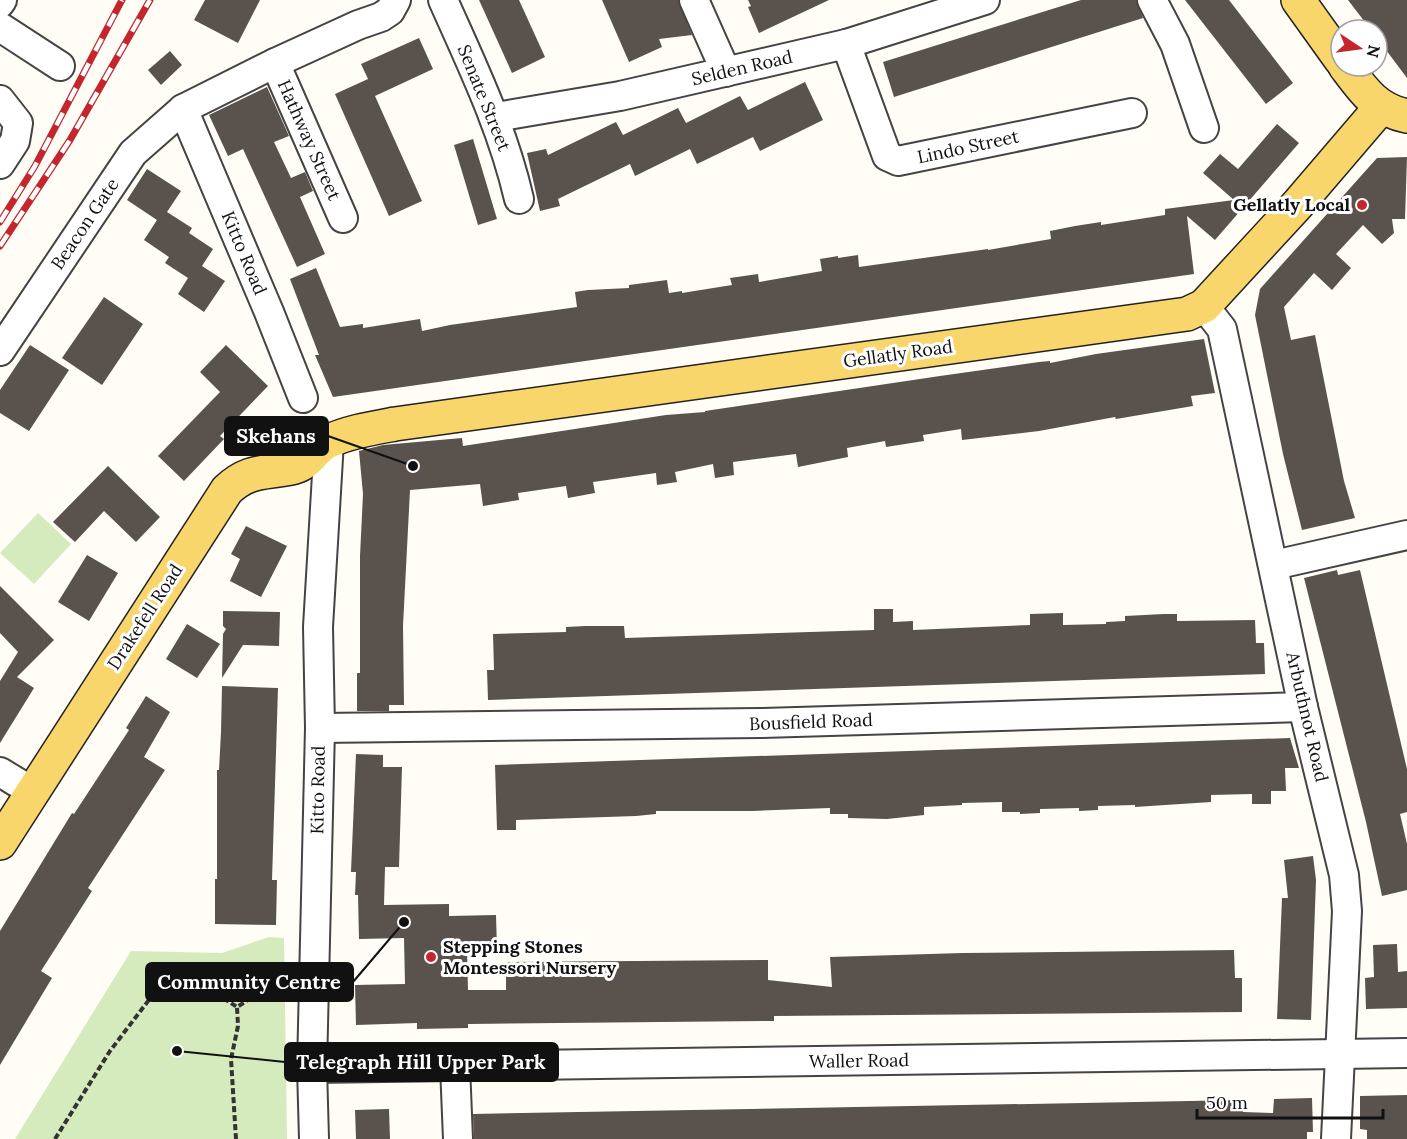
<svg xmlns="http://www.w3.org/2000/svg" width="1407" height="1139" viewBox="0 0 1407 1139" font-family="Lora,serif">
	<rect width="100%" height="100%" fill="#fffdf5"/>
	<g fill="#d5ebbd">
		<polygon points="38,513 71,544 34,584 0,553"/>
		<polygon points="269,937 284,938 287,1139 15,1139 131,951 222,953"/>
	</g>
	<g fill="#5a524d">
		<polygon points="205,0 260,0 238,43 194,20"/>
		<polygon points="479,0 519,0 545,57 512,73"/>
		<polygon points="602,0 678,0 692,35 659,39 662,47 629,62"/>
		<polygon points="748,0 829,0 759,33 748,7 751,6"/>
		<polygon points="1081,0 1136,0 1143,18 894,97 883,62"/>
		<polygon points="1185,0 1229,0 1293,83 1266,104"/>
		<polygon points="1348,0 1407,0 1407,78 1377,38 1377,30 1371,30"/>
		<polygon points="419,38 433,69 375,96 422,201 389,216 335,94 368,79 361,64"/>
		<polygon points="170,51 182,65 161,85 148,70"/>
		<polygon points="805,82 823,120 760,151 753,137 697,164 690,149 635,176 630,164 558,199 560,206 540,211 527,153 546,149 548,155 616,122 623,135 678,108 686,123 740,96 748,110"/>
		<polygon points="267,87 289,136 274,142 291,178 305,172 313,191 300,197 325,254 297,267 243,149 228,156 209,115"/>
		<polygon points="1277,124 1299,143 1215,240 1187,216 1194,274 333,397 315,355 319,355 290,279 316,268 340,327 363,324 363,328 420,319 422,331 450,325 577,307 575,292 588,290 629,288 629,285 667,280 669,293 682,291 682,293 732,285 730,278 758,274 759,282 822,271 820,259 838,256 838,258 858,255 859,267 988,249 988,250 1051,239 1050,231 1075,226 1101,222 1101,225 1165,215 1165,209 1234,200 1203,173 1220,154 1238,169"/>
		<polygon points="473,139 497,219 478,225 454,145"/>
		<polygon points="1407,157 1405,219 1392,219 1394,233 1382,244 1363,225 1336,254 1351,268 1332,290 1314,273 1284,307 1291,340 1315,335 1344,481 1355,518 1302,530 1283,454 1255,315 1260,289 1377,158"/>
		<polygon points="147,169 181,191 167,212 192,228 189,233 213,249 202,266 225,281 204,312 178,294 188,278 165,263 169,257 144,240 157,220 127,200"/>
		<polygon points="104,297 143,324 102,385 62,358"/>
		<polygon points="1204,339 1215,393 1191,396 1193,406 1116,419 1115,417 1039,431 962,440 961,429 923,435 924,441 886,447 885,441 847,448 848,457 798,467 796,454 733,462 734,475 715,478 713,464 675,472 677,482 657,485 656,473 593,482 595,493 568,498 566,486 518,493 519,500 483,506 480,484 410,490 403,626 404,705 389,705 389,711 357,711 357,673 360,673 360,556 363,494 359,451 383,445 462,438 463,446 666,415 705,412 705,411 940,376 1039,362 1050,361 1050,363 1096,354"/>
		<polygon points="30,345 69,370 29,431 0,413 0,390"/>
		<polygon points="226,345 268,386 220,436 224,439 184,481 158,456 220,392 200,372"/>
		<polygon points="108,466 160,517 136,542 104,511 75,542 53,522"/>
		<polygon points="246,526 287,546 261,597 230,581 240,559 231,554"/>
		<polygon points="87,555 118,573 89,621 58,602"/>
		<polygon points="1337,570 1338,575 1360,570 1407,769 1407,812 1400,814 1407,844 1407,890 1382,896 1366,822 1304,578"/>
		<polygon points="0,586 54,640 17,677 34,688 0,743 0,681 18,652 0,633"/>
		<polygon points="874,609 893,609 893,622 913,621 913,630 1030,625 1030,614 1063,613 1063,625 1106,624 1106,622 1125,621 1125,616 1164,614 1177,614 1177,621 1255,620 1256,643 1264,643 1265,674 488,700 487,670 494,670 493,634 566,632 566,627 585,626 624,626 625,638 874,630"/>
		<polygon points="223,611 280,612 279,646 243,645 222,678 223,634 226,629 223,626"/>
		<polygon points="187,624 220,644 197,678 166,659"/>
		<polygon points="222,686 278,688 272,880 277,880 276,925 215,924 215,879 217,879 217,770 219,770 221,732"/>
		<polygon points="146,696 170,712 144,757 165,770 88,888 92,891 41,971 52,978 0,1065 0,931 72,813 74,814 129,730 126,728"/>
		<polygon points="1290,738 1299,768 1285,768 1286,791 1271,791 1271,804 1252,804 1252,794 1211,795 1211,802 1135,807 1135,805 1098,806 1098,810 1079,811 1079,808 1040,809 1040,813 1020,814 1020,812 1002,812 1002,802 962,803 962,805 924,807 924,815 887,819 848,818 848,814 830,814 830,808 752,811 656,811 656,814 636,816 516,820 516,830 497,830 495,765"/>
		<polygon points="356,754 383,755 383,767 402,767 399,867 385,867 384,905 449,904 449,916 496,915 497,950 467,951 468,990 506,990 506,962 768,960 768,980 832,987 830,957 963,953 1234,950 1235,978 1242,978 1242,1012 774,1016 774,1021 468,1024 468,1028 417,1029 417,1023 356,1025 355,985 405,984 404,938 359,939 358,895 355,895 356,872 351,872"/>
		<polygon points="1313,856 1316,880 1311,1020 1277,1019 1282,898 1288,898 1284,860"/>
		<polygon points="1397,944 1398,972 1407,971 1407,1008 1366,1009 1365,978 1374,977 1373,945"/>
		<polygon points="1407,1095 1407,1139 1367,1139 1367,1130 1360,1129 1360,1096"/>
		<polygon points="1312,1098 1313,1132 1307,1132 1307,1139 474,1139 473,1114 1243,1100 1243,1112 1273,1113 1274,1099"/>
		<polygon points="389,1109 390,1139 356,1139 355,1110"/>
	</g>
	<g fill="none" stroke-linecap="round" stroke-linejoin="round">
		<g stroke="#444" stroke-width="32">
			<g id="minor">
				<path d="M443,0C472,65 503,129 519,199"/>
				<polyline points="694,0 726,72"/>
				<polyline points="1152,0 1175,44 1204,128"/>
				<polyline points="0,3 2,0"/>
				<polyline points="0,27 60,66"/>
				<polyline points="846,44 887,156 898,161 1132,113"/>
				<polyline points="275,63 343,218"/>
				<polyline points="0,100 18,123 15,141 0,164"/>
				<polyline points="183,109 269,312 303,398"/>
				<polyline points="495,119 508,115 620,96 846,44 985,0"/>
				<polyline points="1204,306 1222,329 1303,707 1344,875 1347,911 1336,1139"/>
				<polyline points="0,351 133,153 183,109 275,63 358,25 381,17 390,11 396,0"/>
				<polyline points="1274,565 1407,535"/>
				<polyline points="320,728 760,723 1303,707"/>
				<polyline points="0,772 33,792"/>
				<polyline points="455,1066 458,1139"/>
				<polyline points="312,1068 1407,1053"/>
				<polyline points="314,1139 312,1068 320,728 318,627 329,441"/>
			</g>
		</g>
		<g stroke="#222" stroke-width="36">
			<g id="major">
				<polyline points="1298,0 1341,60"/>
				<path d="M1345,66C1363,90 1376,110 1407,116"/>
				<path d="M0,843L227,490C250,468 267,474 295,467C309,463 315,448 327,442C348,432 373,428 395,424L1187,314L1204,306L1298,204L1381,107"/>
			</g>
		</g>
		<g stroke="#333" stroke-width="4" stroke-dasharray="6 3" stroke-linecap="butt">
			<polyline points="55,1139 110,1051 158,988 187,983 223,998 237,1007 278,981 284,964 287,972"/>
			<polyline points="236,1139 231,1059 238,1026 237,1007"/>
		</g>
		<use href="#minor" stroke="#fff" stroke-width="28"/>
		<use href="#major" stroke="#f9d66b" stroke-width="33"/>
		<g stroke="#c4262e" stroke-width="7">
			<g id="rail">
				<polyline points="0,222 35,166 122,0"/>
				<polyline points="0,246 70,140 150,0"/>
			</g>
		</g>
		<use href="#rail" stroke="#fff" stroke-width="4.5" stroke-dasharray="14" stroke-linecap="butt"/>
	</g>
	<g fill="#c4262e" stroke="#fff" stroke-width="2">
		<circle cx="1362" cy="205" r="6"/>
		<circle cx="431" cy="957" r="6"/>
	</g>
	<g text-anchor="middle" stroke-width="6" stroke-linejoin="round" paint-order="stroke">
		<g font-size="18" fill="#111" stroke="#fff">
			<text transform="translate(742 68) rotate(-13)" y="6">Selden Road</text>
			<text transform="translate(484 98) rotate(68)" y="6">Senate Street</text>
			<text transform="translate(309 140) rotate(66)" y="6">Hathway Street</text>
			<text transform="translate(968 147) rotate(-12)" y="6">Lindo Street</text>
			<text transform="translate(85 224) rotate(-56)" y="6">Beacon Gate</text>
			<text transform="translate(244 253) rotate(67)" y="6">Kitto Road</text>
			<text transform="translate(898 354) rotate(-8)" y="6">Gellatly Road</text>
			<text transform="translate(145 617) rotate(-57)" y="6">Drakefell Road</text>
			<text transform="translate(1307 717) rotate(77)" y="6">Arbuthnot Road</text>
			<text transform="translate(811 722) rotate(-2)" y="6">Bousfield Road</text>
			<text transform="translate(318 790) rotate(-89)" y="6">Kitto Road</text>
			<text transform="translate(859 1061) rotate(-1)" y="6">Waller Road</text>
		</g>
		<g font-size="18" font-weight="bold" fill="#111" stroke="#fff" text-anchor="end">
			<text x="1350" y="211">Gellatly Local</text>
			<text x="443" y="953" text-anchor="start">Stepping Stones<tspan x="443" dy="21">Montessori Nursery</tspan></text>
		</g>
	</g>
	<path fill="none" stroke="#111" stroke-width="2" d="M413 466L328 436M404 922L353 982M177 1051L285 1062"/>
	<g fill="#111" stroke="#fff" stroke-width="2">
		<circle cx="413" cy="466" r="6"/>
		<circle cx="404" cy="922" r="6"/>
		<circle cx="177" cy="1051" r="6"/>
	</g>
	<g fill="#111" stroke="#111" stroke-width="2">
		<rect x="225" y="417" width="103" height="38" rx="6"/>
		<rect x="146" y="963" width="207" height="38" rx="6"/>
		<rect x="285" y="1043" width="273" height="38" rx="6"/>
	</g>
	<g font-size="20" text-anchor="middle" font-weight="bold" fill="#fff">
		<text x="276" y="443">Skehans</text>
		<text x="249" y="989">Community Centre</text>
		<text x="421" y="1069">Telegraph Hill Upper Park</text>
	</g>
	<g transform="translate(1359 48) rotate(103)"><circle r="28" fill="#ffffff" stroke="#a0a0a0" stroke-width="1.5"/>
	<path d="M0-4.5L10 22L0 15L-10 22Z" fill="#c4262e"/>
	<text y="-9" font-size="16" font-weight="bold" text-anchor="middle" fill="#111111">N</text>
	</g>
	<path d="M1197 1109v9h186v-9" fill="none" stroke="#111111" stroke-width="3"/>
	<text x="1206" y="1109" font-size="18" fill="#111111" stroke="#ffffff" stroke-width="4.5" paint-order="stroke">50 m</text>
</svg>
